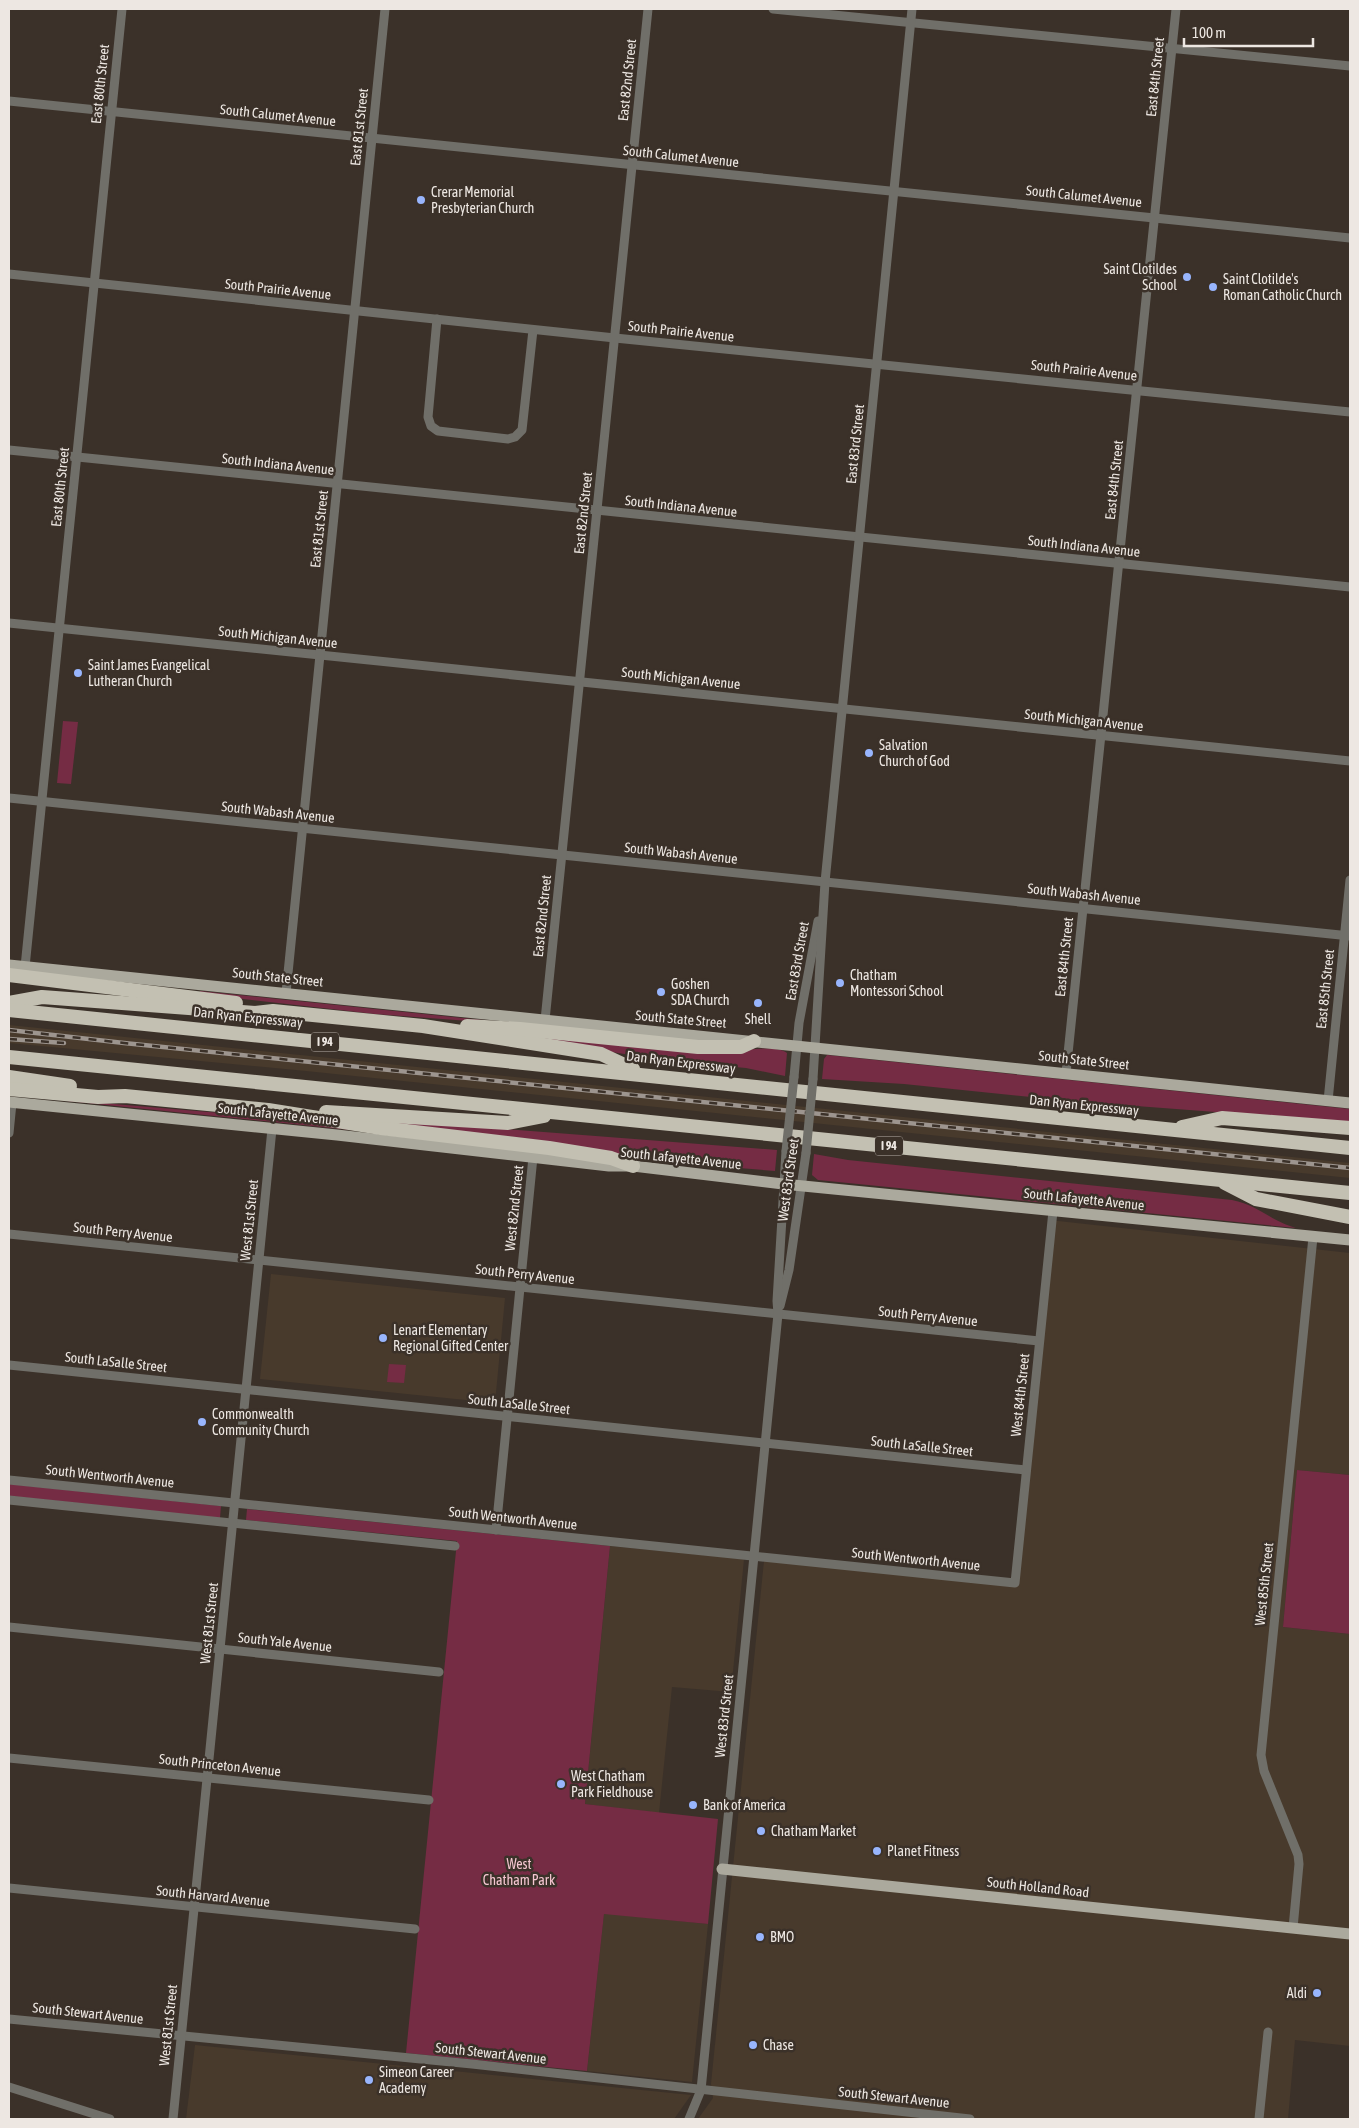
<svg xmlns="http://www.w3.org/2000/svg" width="1359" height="2128" viewBox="0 0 1359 2128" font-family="'Asap Condensed',sans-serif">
	<rect width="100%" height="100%" fill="#3b3129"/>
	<g fill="#483a2c">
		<polygon points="9,1025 1350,1163 1350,1178 306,1071 9,1043"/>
		<polygon points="1049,1220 1350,1253 1350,1475 1297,1470 1283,1627 1350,1634 1350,2046 1295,2040 1288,2119 698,2119 713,2098 711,2084 764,1561 1012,1586"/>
		<polygon points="271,1274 505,1298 495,1403 260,1379"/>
		<polygon points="610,1546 744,1559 731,1692 672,1687 659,1813 585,1804"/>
		<polygon points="604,1913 708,1924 692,2082 587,2071"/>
		<polygon points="195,2045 404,2066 691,2095 674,2119 186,2119"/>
	</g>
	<g fill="#752c44">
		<polygon points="63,721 78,722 71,784 57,783"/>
		<polygon points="200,991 482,1020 482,1022 375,1014 200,994"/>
		<path d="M510,1036L734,1051C748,1050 776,1045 787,1053L785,1076L746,1068L669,1061Z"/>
		<polygon points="827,1055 1350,1109 1350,1122 1070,1101 904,1084 822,1079 824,1059"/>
		<polygon points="67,1100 256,1116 361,1131 67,1101"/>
		<polygon points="373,1119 777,1150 775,1171 665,1162 531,1139 373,1122"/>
		<path d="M814,1154L848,1160L1232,1200C1259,1205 1270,1221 1296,1228L818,1180L812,1175Z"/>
		<polygon points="389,1364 406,1365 404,1383 387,1382"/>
		<polygon points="1297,1470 1350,1475 1350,1634 1283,1627"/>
		<polygon points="9,1484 221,1506 220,1518 9,1496"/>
		<polygon points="247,1509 610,1546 585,1804 718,1819 708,1924 604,1914 587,2071 406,2053 457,1541 246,1520"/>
	</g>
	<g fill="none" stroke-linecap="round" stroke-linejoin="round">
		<g stroke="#706f69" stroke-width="9">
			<polyline points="773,9 1350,66"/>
			<polyline points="9,101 1350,238"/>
			<polyline points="9,274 615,338 1350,412"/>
			<polyline points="437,319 428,417 431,426 438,431 508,439 515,437 522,430 533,330"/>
			<polyline points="9,450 1350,587"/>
			<polyline points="9,623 1350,761"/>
			<polyline points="9,798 1350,936"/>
			<polyline points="25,967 122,9"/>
			<polyline points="286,993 385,9"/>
			<polyline points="545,1020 648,9"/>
			<polyline points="1066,1073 1176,9"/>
			<polyline points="794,1077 799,1023 818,921"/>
			<polyline points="813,1079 825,882 912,9"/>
			<polyline points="1328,1101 1350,880"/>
			<polyline points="9,1133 12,1103"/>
			<polyline points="9,1234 1039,1341"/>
			<polyline points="780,1306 789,1270 806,1153"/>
			<polyline points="9,1365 1026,1470"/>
			<polyline points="9,1480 1015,1583 1053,1211"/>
			<polyline points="9,1500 455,1546"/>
			<polyline points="496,1530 533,1157"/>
			<polyline points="9,1627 439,1672"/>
			<polyline points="9,1758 429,1800"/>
			<polyline points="9,1888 415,1929"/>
			<polyline points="1293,1928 1299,1864 1298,1855 1264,1771 1261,1755 1313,1237"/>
			<polyline points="9,2019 472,2064 970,2119"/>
			<polyline points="9,2087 110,2119"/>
			<polyline points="173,2119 272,1129"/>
			<polyline points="689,2119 701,2090 778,1314 777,1301 786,1151"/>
			<polyline points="1259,2119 1268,2032"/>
		</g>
		<g stroke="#aba99d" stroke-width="11">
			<polyline points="9,965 1350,1103"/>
			<polyline points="9,1102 337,1135 609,1166 633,1166 783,1184 1350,1240"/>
			<polyline points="722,1869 1350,1934"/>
		</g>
		<g stroke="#c3c0b2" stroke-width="14">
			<polyline points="9,975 236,1003"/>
			<polyline points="9,1003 42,997 255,1013 273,1011 423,1026 601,1054 633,1069"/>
			<polyline points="9,1010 1350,1148"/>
			<polyline points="467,1026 520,1029 698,1047 741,1047 754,1041"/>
			<polyline points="9,1057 1350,1193"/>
			<polyline points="9,1077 70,1086"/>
			<polyline points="9,1089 98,1097 125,1096 268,1110 381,1128 549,1148 611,1158 633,1166"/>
			<polyline points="326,1112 508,1123 544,1116"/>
			<polyline points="1182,1127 1222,1118 1350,1128"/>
			<polyline points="1225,1183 1256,1199 1350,1217"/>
		</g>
		<g stroke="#9d958f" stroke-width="4.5">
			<g id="rail">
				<polyline points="9,1030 124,1043 1350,1168"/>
				<polyline points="9,1039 64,1043"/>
			</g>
		</g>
		<use href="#rail" stroke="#3b3129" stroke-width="2.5" stroke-dasharray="8" stroke-linecap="butt"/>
		<g stroke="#706f69" stroke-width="9">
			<polyline points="786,1151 794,1077"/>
			<polyline points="806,1153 813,1079"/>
		</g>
	</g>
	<g fill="#98b5fd" stroke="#3b3129" stroke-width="2">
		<circle cx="421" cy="200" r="5"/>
		<circle cx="1187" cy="277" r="5"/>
		<circle cx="1213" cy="287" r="5"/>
		<circle cx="78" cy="673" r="5"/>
		<circle cx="869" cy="753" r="5"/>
		<circle cx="840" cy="983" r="5"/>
		<circle cx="661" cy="992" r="5"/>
		<circle cx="758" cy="1003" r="5"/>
		<circle cx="383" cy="1338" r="5"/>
		<circle cx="202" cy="1422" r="5"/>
		<circle cx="561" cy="1784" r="5"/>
		<circle cx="693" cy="1805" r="5"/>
		<circle cx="761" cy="1831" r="5"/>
		<circle cx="877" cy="1851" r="5"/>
		<circle cx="760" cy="1937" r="5"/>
		<circle cx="1317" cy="1993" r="5"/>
		<circle cx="753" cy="2045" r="5"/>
		<circle cx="369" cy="2080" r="5"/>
	</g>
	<g text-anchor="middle" stroke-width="5" stroke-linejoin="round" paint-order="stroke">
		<g fill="#3b3129" stroke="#b8b0aa" stroke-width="1">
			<rect x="311" y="1032.5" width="28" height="19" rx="4"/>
			<rect x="875" y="1136.5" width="28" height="19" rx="4"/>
		</g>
		<g font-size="12" font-weight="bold" fill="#ede7e2">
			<text x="325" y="1046">I 94</text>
			<text x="889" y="1150">I 94</text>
		</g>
		<g font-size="14" fill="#ede7e2" stroke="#3b3129">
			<text transform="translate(1155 77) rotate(-84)" y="5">East 84th Street</text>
			<text transform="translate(627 80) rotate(-84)" y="5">East 82nd Street</text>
			<text transform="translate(100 84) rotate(-84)" y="5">East 80th Street</text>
			<text transform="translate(278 115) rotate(6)" y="5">South Calumet Avenue</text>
			<text transform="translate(359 127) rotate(-84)" y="5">East 81st Street</text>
			<text transform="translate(681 156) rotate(6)" y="5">South Calumet Avenue</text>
			<text transform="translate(1084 196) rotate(6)" y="5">South Calumet Avenue</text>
			<text transform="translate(278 289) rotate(6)" y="5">South Prairie Avenue</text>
			<text transform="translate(681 331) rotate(6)" y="5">South Prairie Avenue</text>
			<text transform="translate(1084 370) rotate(6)" y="5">South Prairie Avenue</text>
			<text transform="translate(855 444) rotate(-84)" y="5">East 83rd Street</text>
			<text transform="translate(278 464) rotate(6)" y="5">South Indiana Avenue</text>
			<text transform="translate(1114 480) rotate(-84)" y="5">East 84th Street</text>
			<text transform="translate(60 487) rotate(-84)" y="5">East 80th Street</text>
			<text transform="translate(681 506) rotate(6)" y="5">South Indiana Avenue</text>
			<text transform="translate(583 513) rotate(-84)" y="5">East 82nd Street</text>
			<text transform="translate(319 529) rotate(-84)" y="5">East 81st Street</text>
			<text transform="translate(1084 546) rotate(6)" y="5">South Indiana Avenue</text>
			<text transform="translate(278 637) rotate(6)" y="5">South Michigan Avenue</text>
			<text transform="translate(681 678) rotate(6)" y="5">South Michigan Avenue</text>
			<text transform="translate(1084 720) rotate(6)" y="5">South Michigan Avenue</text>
			<text transform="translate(278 812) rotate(6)" y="5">South Wabash Avenue</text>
			<text transform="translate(681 853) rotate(6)" y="5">South Wabash Avenue</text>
			<text transform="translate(1084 894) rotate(6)" y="5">South Wabash Avenue</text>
			<text transform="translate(542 916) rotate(-84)" y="5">East 82nd Street</text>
			<text transform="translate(1064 957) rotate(-84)" y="5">East 84th Street</text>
			<text transform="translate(797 961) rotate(-80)" y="5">East 83rd Street</text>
			<text transform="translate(278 977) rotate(6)" y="5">South State Street</text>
			<text transform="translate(1325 989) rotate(-84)" y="5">East 85th Street</text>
			<text transform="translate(248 1017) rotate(6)" y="5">Dan Ryan Expressway</text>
			<text transform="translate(681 1019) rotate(5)" y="5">South State Street</text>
			<text transform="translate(1084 1060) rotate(6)" y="5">South State Street</text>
			<text transform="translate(681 1062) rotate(7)" y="5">Dan Ryan Expressway</text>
			<text transform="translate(1084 1105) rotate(6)" y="5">Dan Ryan Expressway</text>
			<text transform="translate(278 1114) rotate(6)" y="5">South Lafayette Avenue</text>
			<text transform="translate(681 1158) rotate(6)" y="5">South Lafayette Avenue</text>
			<text transform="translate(788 1180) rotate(-82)" y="5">West 83rd Street</text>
			<text transform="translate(1084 1199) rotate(6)" y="5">South Lafayette Avenue</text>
			<text transform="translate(514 1208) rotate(-84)" y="5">West 82nd Street</text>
			<text transform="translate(249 1220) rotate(-84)" y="5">West 81st Street</text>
			<text transform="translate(123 1232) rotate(6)" y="5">South Perry Avenue</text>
			<text transform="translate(525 1274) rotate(6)" y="5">South Perry Avenue</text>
			<text transform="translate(928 1316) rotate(6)" y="5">South Perry Avenue</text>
			<text transform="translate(116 1362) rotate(6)" y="5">South LaSalle Street</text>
			<text transform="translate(1020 1395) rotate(-84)" y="5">West 84th Street</text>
			<text transform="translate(519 1404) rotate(6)" y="5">South LaSalle Street</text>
			<text transform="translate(922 1446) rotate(6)" y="5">South LaSalle Street</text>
			<text transform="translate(110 1476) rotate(6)" y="5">South Wentworth Avenue</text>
			<text transform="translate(513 1518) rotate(6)" y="5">South Wentworth Avenue</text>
			<text transform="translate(916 1559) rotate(6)" y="5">South Wentworth Avenue</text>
			<text transform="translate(1264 1584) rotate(-84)" y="5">West 85th Street</text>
			<text transform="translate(209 1623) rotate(-84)" y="5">West 81st Street</text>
			<text transform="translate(285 1642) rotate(6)" y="5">South Yale Avenue</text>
			<text transform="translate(724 1716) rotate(-84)" y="5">West 83rd Street</text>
			<text transform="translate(220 1765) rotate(6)" y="5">South Princeton Avenue</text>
			<text transform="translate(1038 1887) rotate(6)" y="5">South Holland Road</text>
			<text transform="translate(213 1896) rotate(6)" y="5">South Harvard Avenue</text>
			<text transform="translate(88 2013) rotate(6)" y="5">South Stewart Avenue</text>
			<text transform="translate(168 2025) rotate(-84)" y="5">West 81st Street</text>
			<text transform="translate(491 2053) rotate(6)" y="5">South Stewart Avenue</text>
			<text transform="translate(894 2097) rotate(6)" y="5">South Stewart Avenue</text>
		</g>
		<g font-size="14" fill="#ede7e2" stroke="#3b3129" text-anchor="start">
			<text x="431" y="197">Crerar Memorial<tspan x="431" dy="16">Presbyterian Church</tspan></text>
			<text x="1177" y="274" text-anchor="end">Saint Clotildes<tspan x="1177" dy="16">School</tspan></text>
			<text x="1223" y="284">Saint Clotilde's<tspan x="1223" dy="16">Roman Catholic Church</tspan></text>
			<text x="88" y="670">Saint James Evangelical<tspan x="88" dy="16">Lutheran Church</tspan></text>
			<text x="879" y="750">Salvation<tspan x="879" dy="16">Church of God</tspan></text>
			<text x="850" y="980">Chatham<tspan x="850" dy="16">Montessori School</tspan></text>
			<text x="671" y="989">Goshen<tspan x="671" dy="16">SDA Church</tspan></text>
			<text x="758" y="1024" text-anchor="middle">Shell</text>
			<text x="393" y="1335">Lenart Elementary<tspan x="393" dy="16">Regional Gifted Center</tspan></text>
			<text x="212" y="1419">Commonwealth<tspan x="212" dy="16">Community Church</tspan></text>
			<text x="571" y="1781">West Chatham<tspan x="571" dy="16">Park Fieldhouse</tspan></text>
			<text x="703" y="1810">Bank of America</text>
			<text x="771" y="1836">Chatham Market</text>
			<text x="887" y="1856">Planet Fitness</text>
			<text x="770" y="1942">BMO</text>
			<text x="1307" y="1998" text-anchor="end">Aldi</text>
			<text x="763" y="2050">Chase</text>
			<text x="379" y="2077">Simeon Career<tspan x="379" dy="16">Academy</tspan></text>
		</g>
		<g font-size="14" fill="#f5c6d1" stroke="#3b3129">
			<text x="519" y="1869">West<tspan x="519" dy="16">Chatham Park</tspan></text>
		</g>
	</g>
	<rect width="1359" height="2128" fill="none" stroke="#ede7e2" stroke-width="20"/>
	<path d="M1184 38v8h129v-8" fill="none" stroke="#ede7e2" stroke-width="2.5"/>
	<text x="1192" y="38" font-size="15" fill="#ede7e2" stroke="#3b3129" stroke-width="4" paint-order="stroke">100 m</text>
</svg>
